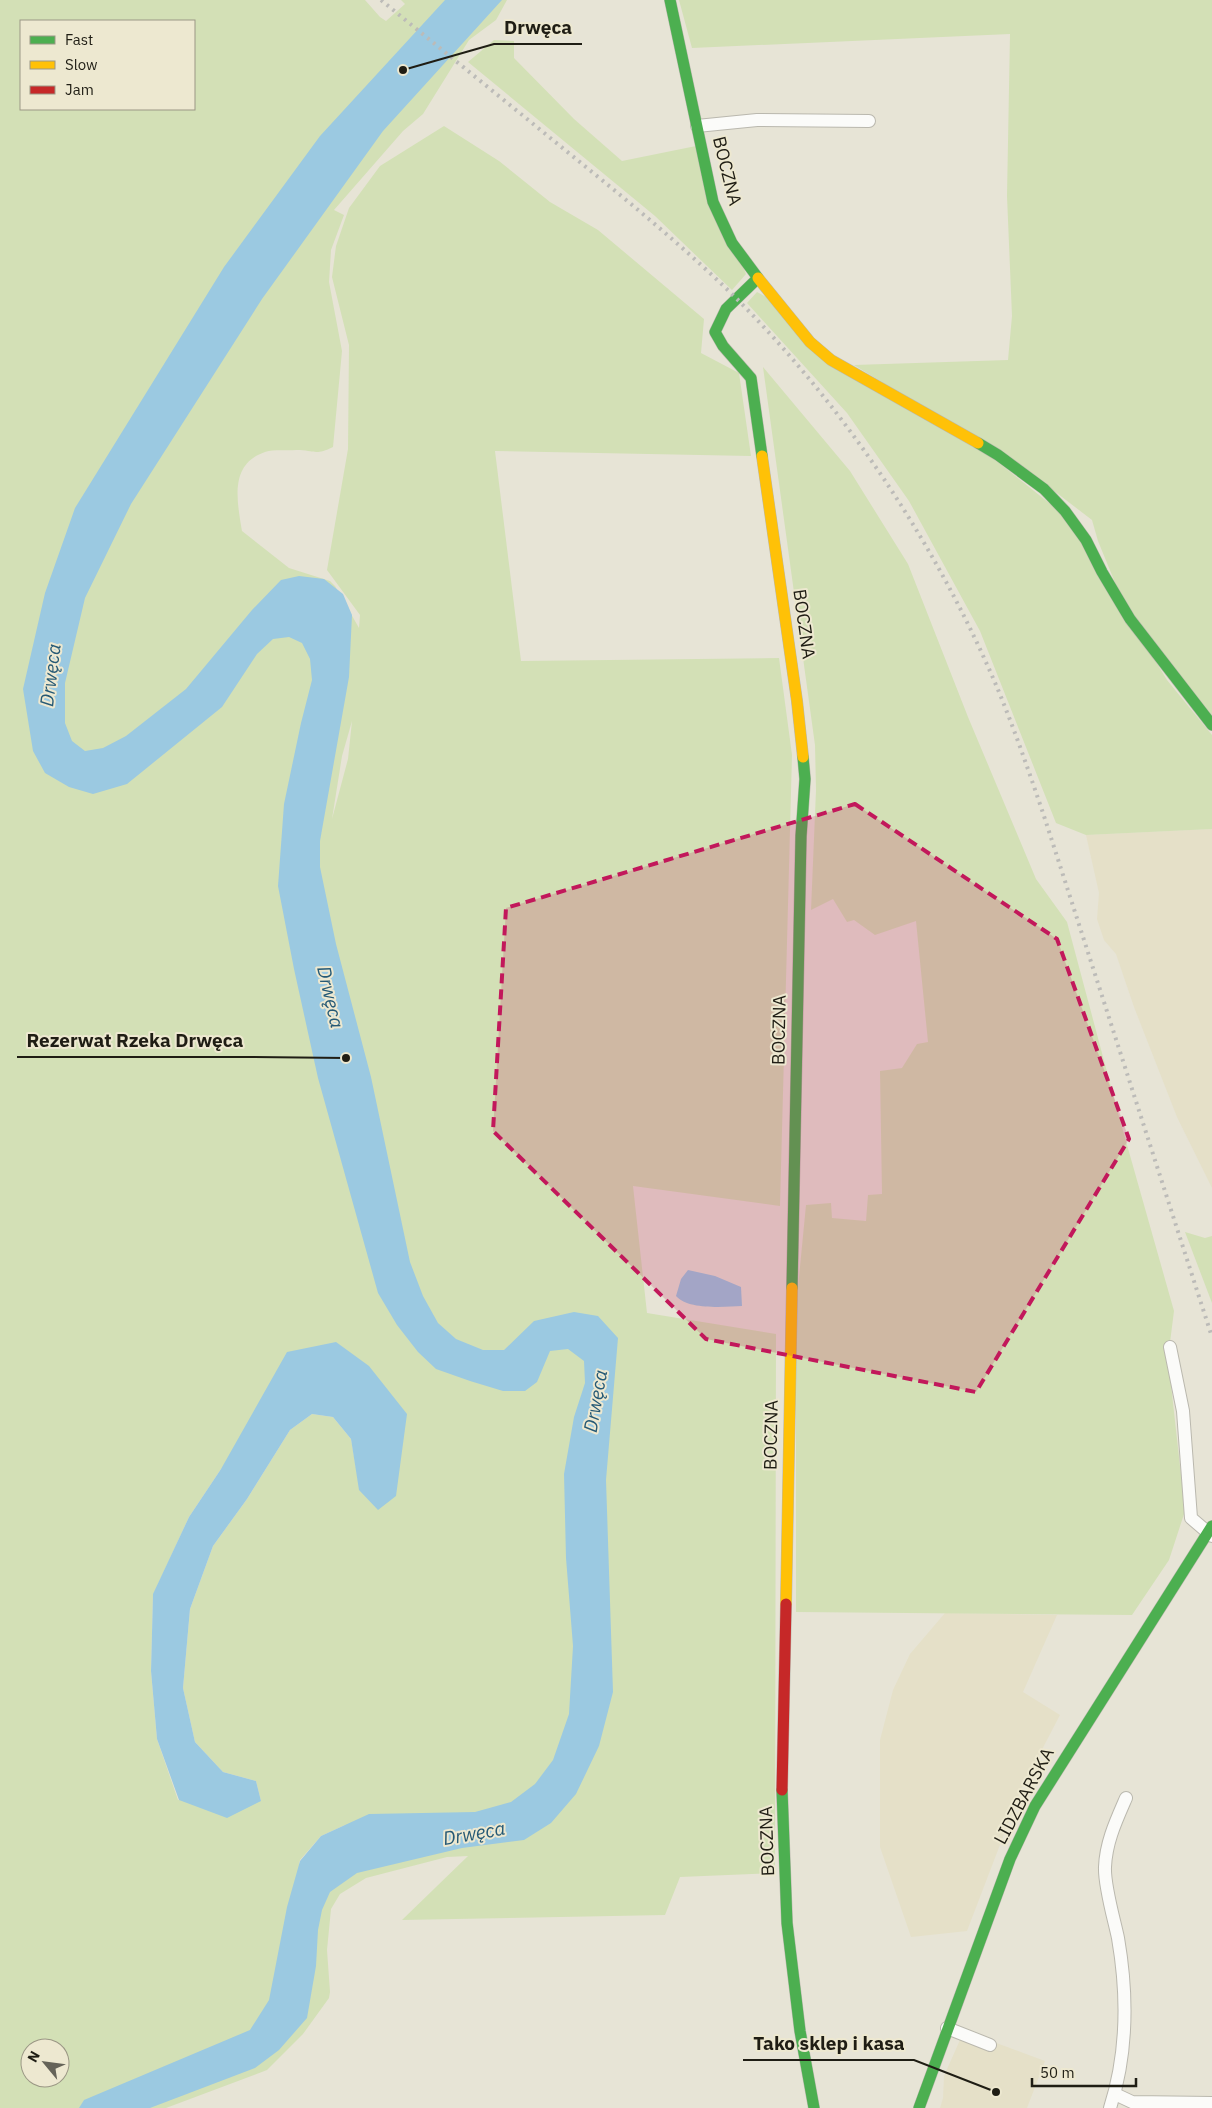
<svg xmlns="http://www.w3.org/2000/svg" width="1212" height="2108" viewBox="0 0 1212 2108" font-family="'IBM Plex Sans',sans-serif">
	<rect width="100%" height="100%" fill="#e7e4d6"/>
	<g fill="#e5e0c8">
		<polygon points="1212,829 1212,1188 1177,1117 1134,1007 1116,954 1104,940 1097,919 1099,893 1086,835"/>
		<polygon points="945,1613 1057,1615 1023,1692 1060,1715 1021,1790 967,1931 911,1937 880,1847 880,1740 893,1690 910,1654"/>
		<polygon points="964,2031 1045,2061 1027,2108 940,2108 943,2098 944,2076"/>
	</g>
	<g fill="#d3e0b6" fill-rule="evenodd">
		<path d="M0,0H365L380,17L386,21L405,4L401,0H507L496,20L469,40L423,114L403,131L334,210L344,215L331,250L329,282L342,351L333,447C315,456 314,450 296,450C287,451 274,449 265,452C229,464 237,501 242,531L289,568L330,581L335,586L359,628L360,615L327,570L348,449L349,345L332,277L336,246L349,208L380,166L444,126L499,161L550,202L598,230L704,319L701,353L739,373L751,456L495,451L521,661L779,658L792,755L780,1206L633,1186L647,1313L776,1334L775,1873L680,1877L665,1915L402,1920L468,1856L447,1857L366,1878L340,1894L331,1909L327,1950L330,1992L329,1998L303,2034L267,2070L166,2108H0ZM21,21H194V109H21ZM352,721L348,759L332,819L342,756ZM369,1366L360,1491L351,1439L333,1417L312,1414L290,1430L247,1499L213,1546L190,1609L183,1688L195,1742L223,1772L256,1781L261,1801L178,1800L157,1739L151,1671L153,1595L189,1517L221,1469ZM345,1825L299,1864L300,1860L321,1836ZM30,2048H60V2078H30Z"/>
		<polygon points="679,0 1212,0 1212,718 1138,622 1116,585 1098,541 1092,520 1028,471 854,365 1008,360 1012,316 1007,196 1010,34 692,48"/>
		<polygon points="494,40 514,41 514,58 574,119 622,161 696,146 746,274 732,290 655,216 468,62"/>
		<polygon points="757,292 770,299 812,350 984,451 1069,519 1167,680 1212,735 1212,829 1086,835 1056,823 980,631 909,501 847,413 747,303"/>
		<polygon points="763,367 850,471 908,564 968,717 1036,879 1067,922 1118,1113 1174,1311 1168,1358 1185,1511 1169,1560 1132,1615 796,1612 796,1308 806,1205 831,1203 832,1218 866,1221 868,1195 882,1194 880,1071 902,1068 917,1044 928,1042 916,921 875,935 854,920 847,922 833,899 811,910 816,790 815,745"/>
		<polygon points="1185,1232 1205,1238 1212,1236 1212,1303"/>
	</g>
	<g fill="#9bc9e1">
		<polygon points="445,0 502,0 383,131 262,299 131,504 85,598 65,683 65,723 72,741 85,751 103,748 126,736 186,689 252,610 281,580 299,576 324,579 343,594 352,615 349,677 320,841 320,867 336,944 371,1077 410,1262 423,1296 438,1323 456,1339 483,1350 504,1350 534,1321 574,1312 598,1316 618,1338 606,1480 613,1692 599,1746 576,1794 551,1823 524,1840 462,1848 357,1873 330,1892 322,1910 318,1930 316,1966 307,2018 279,2050 255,2068 150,2108 79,2108 84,2100 250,2030 269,2000 287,1907 300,1861 321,1836 369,1814 475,1812 511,1802 535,1784 553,1760 569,1714 573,1646 566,1558 564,1474 574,1417 585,1383 584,1361 568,1349 550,1351 537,1382 525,1391 503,1391 470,1381 436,1369 418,1352 397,1325 378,1293 318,1078 294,969 278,886 284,804 301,723 312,680 310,659 302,643 289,637 273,639 257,654 222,707 127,784 93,794 69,787 45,773 33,751 23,689 45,593 75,508 224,267 320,136"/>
		<path d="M688,1270L715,1276L741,1287L742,1306C724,1307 688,1310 676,1296L681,1279Z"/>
		<polygon points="336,1342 369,1366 407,1414 396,1496 378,1510 359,1490 351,1439 333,1417 312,1414 290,1430 247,1499 213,1546 190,1609 183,1688 195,1742 223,1772 256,1781 261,1801 227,1818 179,1800 157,1739 151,1671 153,1594 189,1517 221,1469 287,1352"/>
	</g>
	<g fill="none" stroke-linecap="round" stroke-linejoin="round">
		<g stroke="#bab8ae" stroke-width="14">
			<g id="street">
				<polyline points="697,126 757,120 869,121"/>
				<polyline points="1170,1347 1183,1411 1191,1518 1212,1536"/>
				<polyline points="947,2028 990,2045"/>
				<polyline points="1115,2094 1132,2102 1212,2103"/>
				<path d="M1110,2108C1128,2052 1128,1996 1118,1938C1114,1919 1104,1885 1105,1867C1106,1842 1116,1821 1126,1798"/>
			</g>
		</g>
		<g stroke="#bab8ae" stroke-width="12">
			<g id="fast">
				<polyline points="670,0 713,202 732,243 758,278 726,309 715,332 723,346 751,378 762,456"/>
				<polyline points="978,443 998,455 1044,489 1065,511 1086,540 1102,572 1130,619 1212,725"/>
				<polyline points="792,1288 801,836 805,779 803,757"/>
				<polyline points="782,1790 787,1923 800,2031 814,2108"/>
				<polyline points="919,2108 1010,1859 1035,1806 1212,1526"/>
			</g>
		</g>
		<g stroke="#bab8ae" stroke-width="12">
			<g id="slow">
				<polyline points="758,278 810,342 831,360 978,443"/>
				<polyline points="762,456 797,701 803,757"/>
				<polyline points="786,1604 792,1288"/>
			</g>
		</g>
		<g stroke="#bab8ae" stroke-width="12">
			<polyline id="jam" points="782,1790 786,1604"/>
		</g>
		<use href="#street" stroke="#fbfbf9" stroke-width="12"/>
		<use href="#fast" stroke="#4caf50" stroke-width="11"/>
		<use href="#slow" stroke="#ffc107" stroke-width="11"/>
		<use href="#jam" stroke="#c62828" stroke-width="11"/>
		<path stroke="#bcbbb8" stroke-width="4" stroke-dasharray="2.5 5" stroke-linecap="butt" d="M381,0C442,50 504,100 565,150C623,197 682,245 736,298C839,402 924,526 985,660C1008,710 1026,763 1044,816L1212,1337"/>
	</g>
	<path fill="#c2185b" fill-opacity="0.2" stroke="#c2185b" stroke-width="4" stroke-dasharray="10 6" stroke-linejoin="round" d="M855,804L1057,939L1129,1139L976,1392L706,1339L493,1131L506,908Z"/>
	<g text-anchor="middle" stroke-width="4" stroke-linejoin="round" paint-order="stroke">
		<g font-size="18" fill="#1f1d14" stroke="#ede8d0">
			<text transform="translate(727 171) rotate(76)" y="6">BOCZNA</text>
			<text transform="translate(804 624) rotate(82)" y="6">BOCZNA</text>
			<text transform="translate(779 1030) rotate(-89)" y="6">BOCZNA</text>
			<text transform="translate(771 1435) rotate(-89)" y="6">BOCZNA</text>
			<text transform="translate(1024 1796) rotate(-62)" y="6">LIDZBARSKA</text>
			<text transform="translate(767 1841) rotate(-92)" y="6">BOCZNA</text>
		</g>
		<g font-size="19" font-style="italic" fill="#255975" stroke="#ede8d0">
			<text transform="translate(50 675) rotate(-83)" y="7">Drwęca</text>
			<text transform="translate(331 997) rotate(77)" y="7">Drwęca</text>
			<text transform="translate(595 1401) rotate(-80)" y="7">Drwęca</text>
			<text transform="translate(474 1833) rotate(-10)" y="7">Drwęca</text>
		</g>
	</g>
	<path fill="none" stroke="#1f1d14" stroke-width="2" d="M403 70L494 44H582M346 1058L254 1057H17M996 2092L914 2060H743"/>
	<g fill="#1f1d14" stroke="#ede8d0" stroke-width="2">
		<circle cx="403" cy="70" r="5"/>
		<circle cx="346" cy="1058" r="5"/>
		<circle cx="996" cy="2092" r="5"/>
	</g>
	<g font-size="19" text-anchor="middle" font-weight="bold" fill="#1f1d14" stroke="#ede8d0" stroke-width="4" stroke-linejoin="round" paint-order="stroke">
		<text x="538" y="34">Drwęca</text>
		<text x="135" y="1047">Rezerwat Rzeka Drwęca</text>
		<text x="829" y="2050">Tako sklep i kasa</text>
	</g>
	<rect x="20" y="20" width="175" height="90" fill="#ede8d0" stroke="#9b9785"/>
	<rect x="30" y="36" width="25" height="8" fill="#4caf50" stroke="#9b9785"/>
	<text x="65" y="45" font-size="15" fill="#1f1d14">Fast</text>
	<rect x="30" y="61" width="25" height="8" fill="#ffc107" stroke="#9b9785"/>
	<text x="65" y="70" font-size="15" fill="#1f1d14">Slow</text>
	<rect x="30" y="86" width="25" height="8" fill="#c62828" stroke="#9b9785"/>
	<text x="65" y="95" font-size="15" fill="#1f1d14">Jam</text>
	<g transform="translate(45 2063) rotate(299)"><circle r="24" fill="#ede8d0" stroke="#9b9785"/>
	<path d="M0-4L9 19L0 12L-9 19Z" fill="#656358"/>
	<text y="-8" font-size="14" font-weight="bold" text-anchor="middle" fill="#1f1d14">N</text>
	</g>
	<path d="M1032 2078v8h104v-8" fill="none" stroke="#1f1d14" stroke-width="2.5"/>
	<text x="1040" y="2078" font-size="15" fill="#1f1d14" stroke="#ede8d0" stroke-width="4" paint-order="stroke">50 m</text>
</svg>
